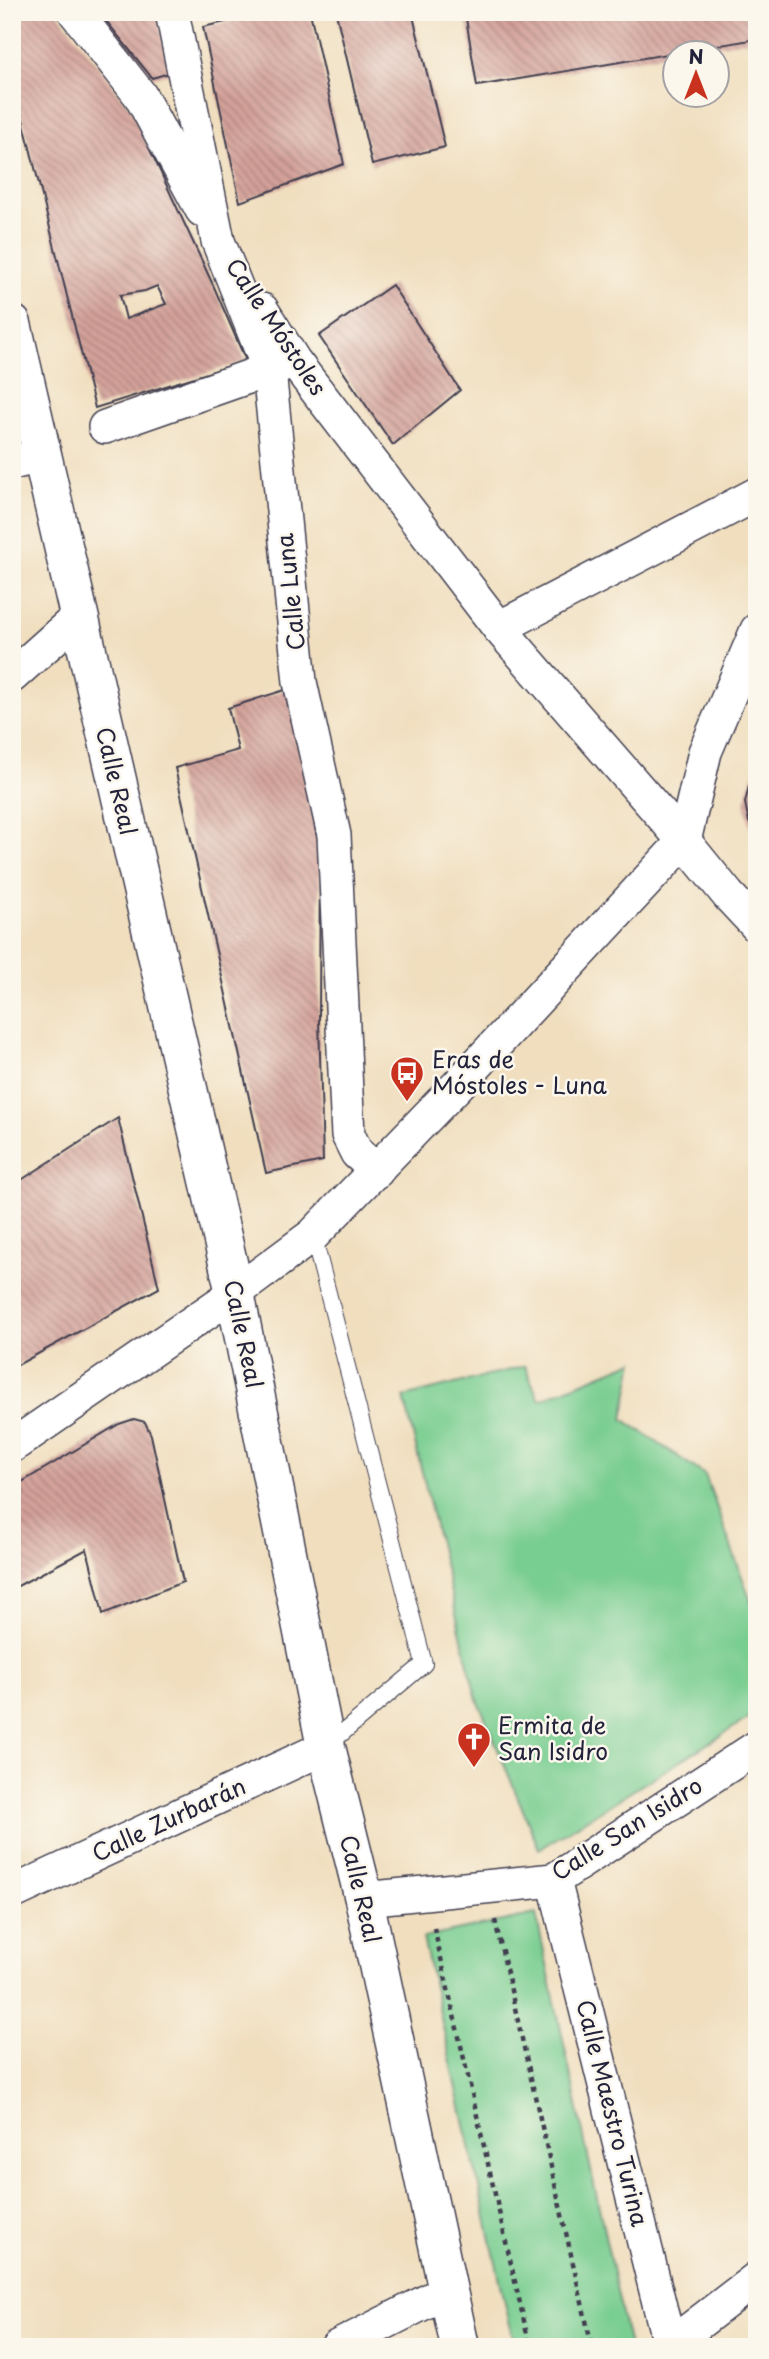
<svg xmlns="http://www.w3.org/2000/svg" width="769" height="2359" viewBox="0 0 769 2359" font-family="'Playpen Sans',sans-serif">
	<defs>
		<pattern id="building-back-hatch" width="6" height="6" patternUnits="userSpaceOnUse" patternTransform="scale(1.75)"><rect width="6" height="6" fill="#d3a199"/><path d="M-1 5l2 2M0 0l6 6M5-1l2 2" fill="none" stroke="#ab837e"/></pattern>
	</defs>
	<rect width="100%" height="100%" fill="#fbf7ec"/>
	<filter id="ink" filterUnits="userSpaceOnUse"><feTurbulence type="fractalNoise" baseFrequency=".0143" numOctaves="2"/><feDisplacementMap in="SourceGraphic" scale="14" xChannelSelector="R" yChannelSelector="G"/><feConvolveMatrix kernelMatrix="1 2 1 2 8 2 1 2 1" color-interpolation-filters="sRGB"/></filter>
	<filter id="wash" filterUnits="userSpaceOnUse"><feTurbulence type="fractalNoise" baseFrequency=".00686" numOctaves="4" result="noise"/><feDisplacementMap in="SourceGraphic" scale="28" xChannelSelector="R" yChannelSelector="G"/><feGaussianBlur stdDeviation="1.57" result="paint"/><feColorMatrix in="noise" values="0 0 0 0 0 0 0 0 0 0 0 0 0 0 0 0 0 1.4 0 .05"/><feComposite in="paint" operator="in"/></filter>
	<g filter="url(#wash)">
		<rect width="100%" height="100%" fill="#f0debe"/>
		<g fill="#78cd90" stroke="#4d7866" stroke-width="2">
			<polygon points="634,1361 623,1419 705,1475 757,1618 757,1713 539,1849 475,1693 404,1397 525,1366 539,1400"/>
			<polygon points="536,1914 629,2347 515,2347 423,1938"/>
		</g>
		<g id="blocks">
			<g fill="url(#building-back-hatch)" fill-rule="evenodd">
				<path d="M12,12H57L132,111L214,287L246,361L95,408L12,76ZM157,286L166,304L126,319L120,295L145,291Z"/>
				<polygon points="99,12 157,12 169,73 152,78"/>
				<polygon points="270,12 310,12 344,164 240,202 203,27"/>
				<polygon points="340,12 412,12 445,147 372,165 336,13"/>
				<polygon points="465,12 757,12 757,39 477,86"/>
				<polygon points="392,285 460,390 393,445 319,336"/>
				<polygon points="288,689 320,852 319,1020 323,1161 266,1173 175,768 238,750 228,708"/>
				<polygon points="757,767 757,837 749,822 745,803 749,786"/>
				<polygon points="118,1118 159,1288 12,1368 12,1186"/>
				<polygon points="134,1419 145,1422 151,1435 183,1582 103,1614 87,1549 12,1589 12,1488 119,1424"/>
			</g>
		</g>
	</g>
	<g filter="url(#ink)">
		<use href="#blocks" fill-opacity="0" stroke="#413e4f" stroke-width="2"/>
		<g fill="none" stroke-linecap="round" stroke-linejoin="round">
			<g stroke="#413e4f" stroke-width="18">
				<polyline id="service" points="313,1235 424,1664 328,1745"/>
			</g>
			<g stroke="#413e4f" stroke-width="36">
				<g id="minor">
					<polyline points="75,12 140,95 202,210"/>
					<polyline points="172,12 218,241 269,370 300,682 334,835 348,1135 357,1153 377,1171"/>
					<polyline points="262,310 294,361 499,628 684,841 728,895 757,926"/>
					<polyline points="105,427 288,363"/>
					<polyline points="12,463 41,456"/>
					<polyline points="499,628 757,494"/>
					<polyline points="12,676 78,617"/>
					<polyline points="12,1446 235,1293 313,1235 458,1085 684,841 705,752 757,630"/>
					<polyline points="554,1880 670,2347"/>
					<polyline points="12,1893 326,1747"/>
					<polyline points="364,1899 554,1880 757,1747"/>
					<polyline points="670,2345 757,2278"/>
					<polyline points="337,2347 447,2291"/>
				</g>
			</g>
			<g stroke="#413e4f" stroke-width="41">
				<polyline id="tertiary" points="12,324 235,1293 326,1747 364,1899 460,2347"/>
			</g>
			<g stroke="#413e4f" stroke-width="4.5" stroke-dasharray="5 5" stroke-linecap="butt">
				<polyline points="495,1920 592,2347"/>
				<polyline points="434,1928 530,2347"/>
			</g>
			<use href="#service" stroke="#fff" stroke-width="16"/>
			<use href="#minor" stroke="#fff" stroke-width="33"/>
			<use href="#tertiary" stroke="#fff" stroke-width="38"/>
		</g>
	</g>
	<defs>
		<g id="bus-pin" transform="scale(1.75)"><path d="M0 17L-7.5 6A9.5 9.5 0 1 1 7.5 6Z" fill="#c8321e" stroke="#fbf7ec"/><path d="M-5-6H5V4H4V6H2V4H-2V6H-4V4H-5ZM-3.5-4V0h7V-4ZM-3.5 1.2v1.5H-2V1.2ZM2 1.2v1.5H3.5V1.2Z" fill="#fff"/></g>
		<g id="church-pin" transform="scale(1.75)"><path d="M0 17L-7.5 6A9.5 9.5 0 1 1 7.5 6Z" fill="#c8321e" stroke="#fbf7ec"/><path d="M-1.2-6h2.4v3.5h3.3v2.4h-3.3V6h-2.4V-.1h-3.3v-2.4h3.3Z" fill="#fff"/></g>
	</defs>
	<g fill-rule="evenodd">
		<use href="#bus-pin" x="407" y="1073"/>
		<use href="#church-pin" x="474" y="1739"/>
	</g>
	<g text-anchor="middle" stroke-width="5" stroke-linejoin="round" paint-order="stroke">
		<g font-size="23" fill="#22223b" stroke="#fbf7ec">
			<text transform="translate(276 327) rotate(56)" y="8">Calle Móstoles</text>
			<text transform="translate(291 592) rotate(-96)" y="8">Calle Luna</text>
			<text transform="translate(116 781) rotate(77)" y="8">Calle Real</text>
			<text transform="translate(243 1334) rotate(78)" y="8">Calle Real</text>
			<text transform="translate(169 1820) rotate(-25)" y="8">Calle Zurbarán</text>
			<text transform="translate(627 1829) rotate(-32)" y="8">Calle San Isidro</text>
			<text transform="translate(360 1889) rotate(77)" y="8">Calle Real</text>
			<text transform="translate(612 2113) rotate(76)" y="8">Calle Maestro Turina</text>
		</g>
		<g font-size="23" fill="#22223b" stroke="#fbf7ec" text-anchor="start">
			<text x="432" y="1068">Eras de<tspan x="432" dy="26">Móstoles - Luna</tspan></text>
			<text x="498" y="1734">Ermita de<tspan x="498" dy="26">San Isidro</tspan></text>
		</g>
	</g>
	<rect width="769" height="2359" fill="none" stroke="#fbf7ec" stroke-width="42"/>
	<g transform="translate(696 74)"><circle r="33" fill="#fbf7ec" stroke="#a4a2a5" stroke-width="2"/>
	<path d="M0-5L12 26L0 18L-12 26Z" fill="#c8321e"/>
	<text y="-10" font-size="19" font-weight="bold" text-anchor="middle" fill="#22223b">N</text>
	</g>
</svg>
